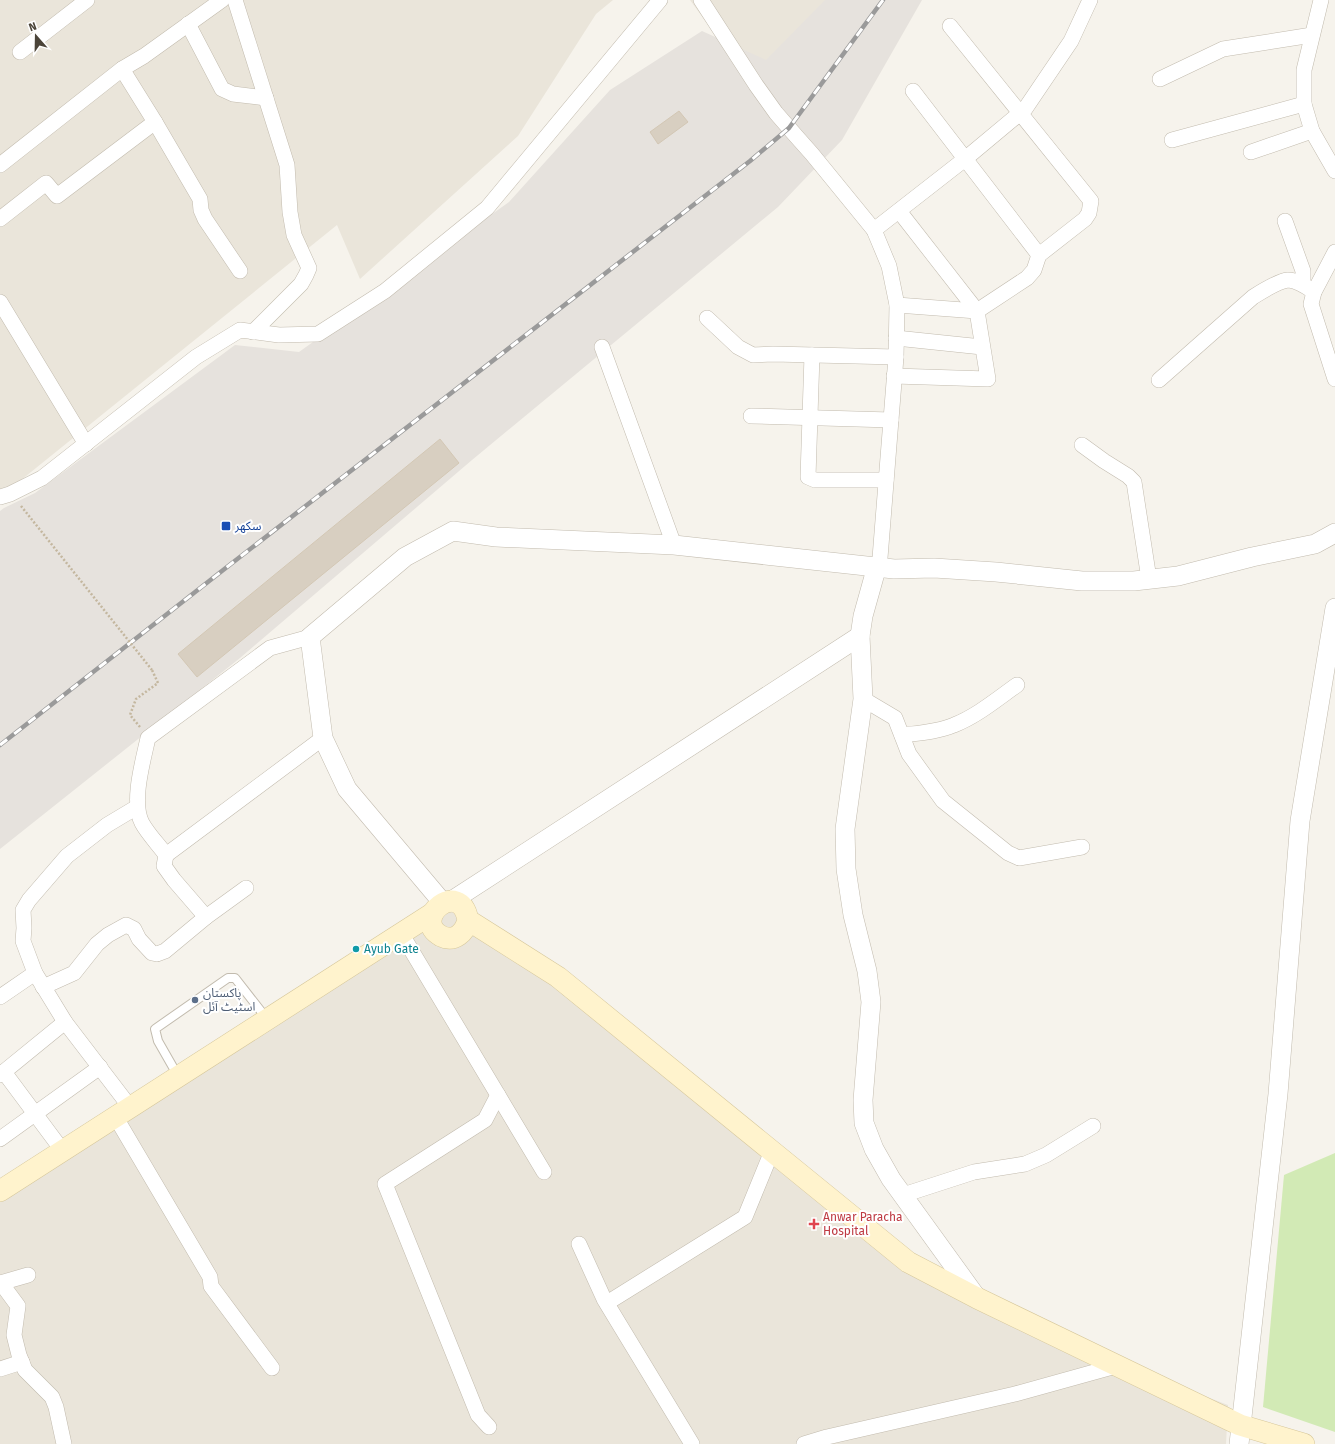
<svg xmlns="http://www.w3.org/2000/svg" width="1335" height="1444" viewBox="0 0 1335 1444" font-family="'Fira Sans','Noto Sans Arabic',sans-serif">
	<rect width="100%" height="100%" fill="#f6f3ec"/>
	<g fill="#eae5da">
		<polygon points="0,0 613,0 596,14 518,136 360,279 337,225 0,497"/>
		<polygon points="690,0 917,0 808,161"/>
		<polygon points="456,901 886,1247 1086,1351 1228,1405 1226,1444 0,1444 0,1202"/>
	</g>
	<polygon fill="#e6e2dd" points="825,0 922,0 842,140 778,207 472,460 240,658 0,849 0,511 4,508 35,493 235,345 299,352 509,202 610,90 702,31 766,60"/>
	<polygon fill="#d2eab5" points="1335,1153 1335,1432 1263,1407 1284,1175"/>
	<g fill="#d8cfc1" stroke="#d3c7b4">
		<polygon points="679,111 688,122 658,144 650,132"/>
		<polygon points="440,439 459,463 197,677 178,654"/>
	</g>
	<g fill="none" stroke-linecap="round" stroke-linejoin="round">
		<g stroke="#c2bbae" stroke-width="10">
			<polyline id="service" points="178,1076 158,1041 155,1029 228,978 235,978 267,1019"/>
		</g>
		<g stroke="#c2bbae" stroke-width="16">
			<g id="minor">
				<polyline points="235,0 287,165 290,212 294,235 309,268 306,275 301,284 253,332"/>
				<polyline points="701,0 756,85 776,113 796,136 812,154 874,230 889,266 897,305 896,357 880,558 877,566"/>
				<polyline points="1321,0 1304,70 1304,104 1312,131 1335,171"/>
				<polyline points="188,24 222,89 233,94 266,98"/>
				<polyline points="20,52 87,0"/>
				<polyline points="122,69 155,122 200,199 201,210 205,219 240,271"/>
				<polyline points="1160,79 1223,49 1312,35"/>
				<polyline points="913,91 1039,255"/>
				<polyline points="1172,140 1304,104"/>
				<polyline points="1251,152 1312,131"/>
				<polyline points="0,165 122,69 144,56 222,0"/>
				<polyline points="0,219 46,183 57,196 155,122"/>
				<polyline points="1285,221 1303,271 1303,284"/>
				<polyline points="874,230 965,159 1025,109 1071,41 1090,0"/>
				<polyline points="1335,252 1314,292 1311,304 1335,379"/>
				<polyline points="0,302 86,444"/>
				<polyline points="897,305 977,311 1027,278 1034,270 1039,255 1085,219 1089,213 1091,201 950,26"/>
				<polyline points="707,318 738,347 753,355 773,354 896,357"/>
				<polyline points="896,338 982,347"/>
				<polyline points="602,347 674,545"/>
				<polyline points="812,355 808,477 815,480 886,480"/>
				<polyline points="894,376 988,379 977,311 899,211"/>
				<path d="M1159,380L1253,297C1261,292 1278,281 1288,280C1297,280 1307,287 1314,292"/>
				<polyline points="751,416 891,420"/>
				<polyline points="1082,445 1104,461 1128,476 1134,482 1149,579"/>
				<polyline points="0,497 10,494 42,478 196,357 240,330 279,335 318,334 385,291 487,208 660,0"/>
				<polyline points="863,699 895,718 909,754 943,801 1008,853 1019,858 1082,847"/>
				<path d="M902,735C919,733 938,732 954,725C977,716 997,699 1017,685"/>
				<polyline points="166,855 323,738"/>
				<path d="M206,917L174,880L164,866L166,855C158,844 148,834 142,823C131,802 143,761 148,738L270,648L310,637"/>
				<polyline points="401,933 544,1172"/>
				<polyline points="43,987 74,973 97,944 108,935 126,925 134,929 139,939 152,953 157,954 165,951 206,917 246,888"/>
				<polyline points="0,997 35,973"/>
				<polyline points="4,1072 62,1150"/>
				<polyline points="0,1075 65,1022"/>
				<polyline points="130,1107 65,1022 35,973 23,941 24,928 23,910 29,900 67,856 107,825 137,807"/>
				<polyline points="115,1116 210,1277 211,1286 272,1368"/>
				<polyline points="0,1139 100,1067"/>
				<polyline points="903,1195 974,1172 1025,1164 1046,1155 1093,1126"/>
				<polyline points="579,1244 604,1299 692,1444"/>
				<polyline points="0,1283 28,1275"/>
				<polyline points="1,1283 18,1306 14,1335 19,1355 25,1370 52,1397 56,1407 64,1444"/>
				<polyline points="607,1303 745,1217 772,1151"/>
				<polyline points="0,1369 22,1362"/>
				<polyline points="489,1427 478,1415 385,1184 485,1120 498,1095"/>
				<polyline points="804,1444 827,1437 1015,1394 1116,1366"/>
			</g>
		</g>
		<g stroke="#c2bbae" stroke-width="20">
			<g id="tertiary">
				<polyline points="877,566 863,616 860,636 863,699 845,829 846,869 853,915 867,971 871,1002 863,1100 864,1123 874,1149 891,1179 977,1298"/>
				<polyline points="450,902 860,636"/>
				<polyline points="443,903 347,789 323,738 310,637 405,557 453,531 496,537 674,545 894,569 934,568 996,572 1082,581 1134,581 1178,576 1252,557 1315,544 1335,533"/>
				<polyline points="1239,1444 1278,1094 1300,821 1335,608"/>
			</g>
		</g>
		<g stroke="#d6c79b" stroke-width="22">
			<g id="secondary">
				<path d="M468,920C465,932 455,943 441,936C410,919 460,877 468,920L558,977L908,1262L977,1298L1240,1425L1304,1444"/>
				<polyline points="0,1191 433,913"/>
			</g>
		</g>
		<polyline stroke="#c4b79f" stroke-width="2.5" stroke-dasharray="2 2" stroke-linecap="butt" points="140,727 130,715 136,699 158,683 152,670"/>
		<use href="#service" stroke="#fff" stroke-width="8"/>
		<use href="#minor" stroke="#fff" stroke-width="15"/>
		<use href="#tertiary" stroke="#fff" stroke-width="19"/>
		<use href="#secondary" stroke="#fff3cd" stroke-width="21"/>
		<g stroke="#9a9a9a" stroke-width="4.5">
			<polyline id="rail" points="0,745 227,567 750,161 789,128 883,0"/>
		</g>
		<use href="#rail" stroke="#fff" stroke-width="3" stroke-dasharray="9" stroke-linecap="butt"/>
		<polyline stroke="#c4b79f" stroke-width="2.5" stroke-dasharray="2 2" stroke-linecap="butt" points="21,506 152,670"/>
	</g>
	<rect fill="#1a4fb4" stroke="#fff" stroke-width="1.5" x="221" y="521" width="10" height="10" rx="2"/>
	<circle fill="#0f9aa8" stroke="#fff" stroke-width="1.5" cx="356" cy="949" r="4"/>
	<circle fill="#5c6f8a" stroke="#fff" stroke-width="1.5" cx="195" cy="1000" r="4"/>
	<path fill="#e0444e" stroke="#fff" stroke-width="1.5" d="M812 1218h4v4h4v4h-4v4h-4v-4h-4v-4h4z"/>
	<g text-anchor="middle" stroke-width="4" stroke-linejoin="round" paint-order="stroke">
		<g font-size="12" fill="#164399" stroke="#fff" text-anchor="start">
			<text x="235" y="530">سكهر</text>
		</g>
		<g font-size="12" fill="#0d838f" stroke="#fff" text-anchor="start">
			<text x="364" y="953">Ayub Gate</text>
		</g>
		<g font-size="12" fill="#4e5e75" stroke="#fff" text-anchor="start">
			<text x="203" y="997">پاکستان<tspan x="203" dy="14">اسٹیٹ آئل</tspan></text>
		</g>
		<g font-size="12" fill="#be3a42" stroke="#fff" text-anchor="start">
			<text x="823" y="1221">Anwar Paracha<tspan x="823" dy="14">Hospital</tspan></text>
		</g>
	</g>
	<g transform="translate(36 36) rotate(340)" stroke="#ffffff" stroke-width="3" paint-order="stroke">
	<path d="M0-3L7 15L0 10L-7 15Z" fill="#4b4439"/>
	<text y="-6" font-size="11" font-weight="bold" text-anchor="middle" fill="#4b4439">N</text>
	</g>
</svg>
